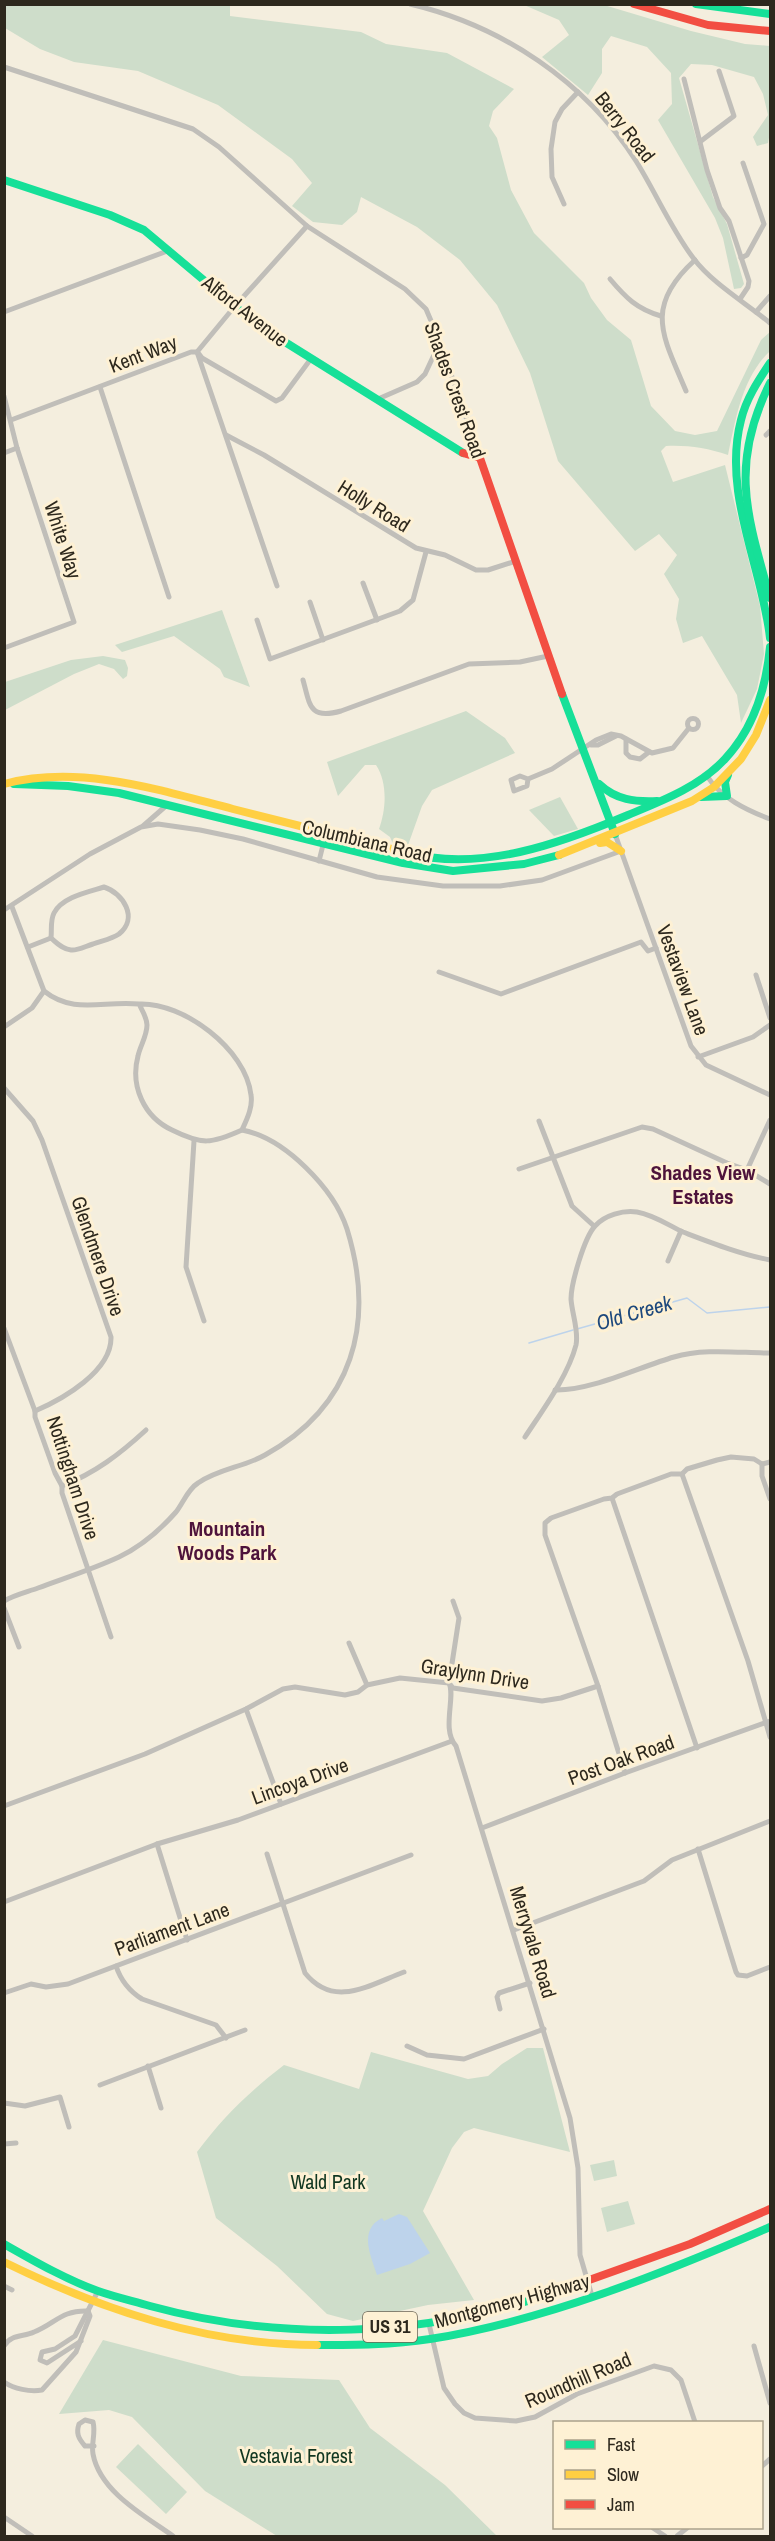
<svg xmlns="http://www.w3.org/2000/svg" width="775" height="2541" viewBox="0 0 775 2541" font-family="'Archivo Narrow',sans-serif">
	<rect width="100%" height="100%" fill="#f4eede"/>
	<g fill="#ceddca">
		<path d="M4,5H230V16L361,32L386,44L447,53L514,89L493,111L489,126L497,138L511,190L534,233L584,283L591,298L607,320L631,340L651,406L675,431L695,435L717,431L761,340L770,332V351C742,378 736,418 728,455C707,448 688,445 666,446L661,451L673,482L725,465L760,606L764,654L757,689L741,723L737,695L702,636L683,643L676,619L679,599L664,574L677,555L659,534L635,551L558,461L530,373L497,305L460,260L417,227L361,197L357,212L342,225L313,222L292,206L312,183L292,159L218,105L138,71L74,62L40,49L5,28Z"/>
		<polygon points="524,5 604,5 691,31 745,44 770,46 770,132 768,143 757,146 753,137 768,115 763,94 754,77 712,65 691,64 679,78 713,197 727,224 744,284 741,288 734,289 723,238 715,218 658,120 672,104 671,73 647,47 611,36 602,49 602,73 588,95 542,57 569,35 559,20"/>
		<polygon points="222,610 250,687 224,677 220,669 174,636 122,652 115,645"/>
		<polygon points="103,656 125,660 128,668 127,676 123,679 114,669 99,664 74,674 5,710 5,682 71,660"/>
		<path d="M466,711L505,738L515,753L432,790L422,806L407,848L394,846L390,837L379,829C386,810 388,783 376,765H365L338,796L327,762Z"/>
		<polygon points="560,797 578,829 554,836 529,810"/>
		<path d="M527,2048H543L570,2152L474,2128L464,2132L452,2148L423,2211L474,2300L428,2305L353,2321L327,2314L277,2266L216,2218L197,2152C223,2117 249,2092 284,2065L359,2089L371,2052L468,2079L488,2076L502,2064Z"/>
		<polygon points="614,2160 617,2176 594,2181 590,2165"/>
		<polygon points="628,2201 635,2224 607,2232 601,2208"/>
		<polygon points="103,2340 241,2376 339,2380 370,2428 445,2485 497,2536 277,2536 205,2491 132,2417 109,2410 59,2414"/>
		<polygon points="138,2444 187,2492 166,2514 116,2467"/>
	</g>
	<path fill="#bdd3eb" d="M399,2214L407,2217L430,2253L410,2264L377,2275C371,2256 358,2230 382,2218L384,2221Z"/>
	<g fill="none" stroke-linecap="round" stroke-linejoin="round">
		<g stroke="#bdd3eb" stroke-width="1.5">
			<polyline points="577,1329 687,1298 707,1313 770,1307"/>
			<polyline points="529,1343 573,1330"/>
		</g>
		<g stroke="#c0beb9" stroke-width="5">
			<path d="M410,4C502,26 585,81 636,161C656,193 671,229 694,259C712,283 747,304 770,323"/>
			<polyline points="4,67 193,129 219,147 307,226 405,289 426,309 440,342 480,458"/>
			<polyline points="684,79 707,170 720,208 729,221 749,281 748,287 740,299"/>
			<polyline points="701,141 734,116 719,71"/>
			<polyline points="564,204 552,177 551,149 555,122 562,109 578,92"/>
			<polyline points="741,258 747,255 764,224 743,163"/>
			<path d="M610,279C626,298 637,309 661,316"/>
			<polyline points="4,312 170,250"/>
			<polyline points="756,312 770,296"/>
			<polyline points="197,352 277,586"/>
			<polyline points="197,352 235,306 307,226"/>
			<polyline points="199,354 202,358 276,401 282,398 310,360"/>
			<polyline points="100,387 169,597"/>
			<path d="M686,391C663,336 643,307 695,260"/>
			<polyline points="4,396 17,448 74,622 4,648"/>
			<polyline points="378,399 417,382 425,374 440,342"/>
			<polyline points="11,420 191,352 197,352"/>
			<polyline points="226,435 264,455 416,548 445,555 476,570 488,570 516,561"/>
			<polyline points="766,435 770,431"/>
			<polyline points="4,453 17,448"/>
			<polyline points="363,583 377,620"/>
			<polyline points="310,602 323,640"/>
			<polyline points="257,620 270,659 400,611 413,600 426,552"/>
			<path d="M303,680C310,705 309,720 341,711L469,664L520,662L548,656"/>
			<circle cx="693" cy="724" r="5.5"/>
			<polyline points="626,739 626,753 630,757 640,759 649,752"/>
			<polyline points="591,745 598,745 616,736"/>
			<path d="M707,776C721,798 746,810 770,819"/>
			<polyline points="528,779 527,786 514,791 511,780 520,776 528,779 552,769 596,740 611,734 621,736 652,753 673,748 689,728"/>
			<polyline points="143,826 167,805"/>
			<polyline points="615,834 691,1046 706,1065 770,1095"/>
			<polyline points="319,861 326,833"/>
			<path d="M104,887C123,893 139,918 119,934C112,939 101,941 93,944C86,946 77,951 71,950C62,949 57,943 51,938C52,929 50,921 54,913C62,897 88,892 104,887Z"/>
			<polyline points="4,910 90,854 141,827 158,824 200,830 243,839 377,877 443,886 500,886 542,880 621,851"/>
			<polyline points="28,947 51,938"/>
			<polyline points="439,972 501,994 641,942 648,951 656,948"/>
			<polyline points="756,975 770,1018"/>
			<path d="M44,991C74,1015 104,1000 139,1004C142,1010 147,1018 147,1025C147,1036 140,1046 138,1056C130,1086 144,1117 172,1130C202,1145 211,1144 242,1130C247,1119 253,1107 251,1095C246,1049 183,1002 139,1004"/>
			<polyline points="4,1027 32,1008 44,991 12,907"/>
			<polyline points="698,1057 753,1037 770,1025"/>
			<path d="M4,1088L33,1121L42,1140L111,1337C112,1371 63,1399 35,1411"/>
			<polyline points="539,1121 572,1206 594,1226"/>
			<polyline points="194,1141 186,1267 204,1321"/>
			<polyline points="519,1169 642,1127 653,1129 727,1163 747,1170 770,1184"/>
			<polyline points="747,1170 770,1120"/>
			<polyline points="668,1261 681,1231"/>
			<polyline points="4,1328 35,1411 35,1417 55,1473 62,1486 62,1493 111,1637"/>
			<path d="M555,1390C591,1391 639,1367 674,1357C704,1348 740,1353 770,1353"/>
			<path d="M525,1437C542,1411 568,1376 576,1345C579,1331 572,1314 571,1299C571,1284 584,1238 595,1226C605,1215 623,1210 637,1212C654,1215 668,1225 683,1232C712,1243 740,1254 770,1260"/>
			<polyline points="762,1464 762,1476 770,1499"/>
			<polyline points="682,1474 748,1661 770,1737"/>
			<path d="M62,1486C95,1473 120,1454 146,1430"/>
			<polyline points="612,1498 697,1748"/>
			<path d="M4,1601C14,1595 27,1592 38,1588C65,1578 93,1569 119,1557C140,1547 161,1529 176,1512C183,1503 188,1489 198,1483C218,1469 244,1467 265,1455C353,1406 376,1323 347,1229C334,1189 285,1138 242,1130"/>
			<path d="M453,1601L459,1618L449,1683C456,1696 441,1730 456,1746L570,2118L578,2168L580,2255L592,2296"/>
			<polyline points="4,1608 19,1647"/>
			<polyline points="349,1643 367,1685"/>
			<polyline points="246,1709 281,1804"/>
			<polyline points="625,1773 598,1686 545,1535 545,1523 551,1518 604,1499 612,1498 617,1494 671,1474 682,1474 687,1469 717,1460 731,1457 754,1459 762,1464 770,1462"/>
			<polyline points="4,1806 145,1754 246,1709 283,1689 295,1687 345,1695 358,1692 367,1685 400,1678 449,1683 453,1688 542,1701 561,1698 598,1686"/>
			<polyline points="482,1828 625,1773 770,1721"/>
			<polyline points="157,1844 187,1940"/>
			<polyline points="698,1849 736,1972 738,1975 747,1976 770,1967"/>
			<path d="M267,1854L305,1973C334,2009 369,1985 404,1972"/>
			<polyline points="4,1902 157,1844 238,1820 452,1741"/>
			<polyline points="514,1930 644,1881 672,1860 770,1821"/>
			<path d="M116,1966C121,1981 129,1991 142,1999L216,2025L226,2038"/>
			<polyline points="4,1993 31,1984 46,1987 68,1984 411,1855"/>
			<polyline points="500,2009 497,1997 499,1993 530,1983"/>
			<polyline points="407,2046 427,2055 464,2059 544,2029"/>
			<polyline points="148,2066 161,2108"/>
			<polyline points="100,2085 245,2030"/>
			<polyline points="4,2103 25,2106 60,2097 69,2127"/>
			<polyline points="4,2144 16,2143"/>
			<polyline points="4,2286 12,2290"/>
			<polyline points="429,2324 444,2388 455,2404 464,2413 475,2418 516,2421 535,2417 577,2394 654,2366 671,2370 681,2380 695,2422"/>
			<polyline points="81,2341 47,2363 40,2360 42,2352 55,2349 75,2336 98,2291"/>
			<path d="M4,2346C11,2334 24,2337 34,2332C55,2324 61,2310 88,2311"/>
			<polyline points="754,2346 770,2403"/>
			<path d="M4,2382C14,2389 30,2392 42,2390L76,2352L90,2316L88,2311"/>
			<path d="M94,2446H85C78,2438 76,2433 79,2424L85,2420L93,2422C96,2433 91,2443 93,2454C100,2492 145,2516 173,2536"/>
			<polyline points="762,2466 770,2459"/>
			<polyline points="4,2517 32,2536"/>
			<polyline points="653,2528 665,2536"/>
			<polyline points="677,2536 687,2528"/>
		</g>
		<g stroke="#16e098" stroke-width="8">
			<polyline points="696,4 770,14"/>
			<polyline points="4,180 110,215 144,230 256,324 463,453"/>
			<path d="M770,363C758,381 746,399 741,420C722,493 762,566 770,638"/>
			<path d="M770,383C729,465 747,515 770,598"/>
			<polyline points="562,694 615,834"/>
			<polyline points="14,784 68,786 119,793 403,863 453,871 524,864 559,855"/>
			<path d="M599,784C616,800 635,802 657,801"/>
			<polyline points="701,797 727,796 725,782 728,775"/>
			<path d="M407,853C482,872 559,844 628,815C662,801 699,787 725,759C754,728 766,689 770,647"/>
			<path d="M4,2244C34,2261 65,2279 98,2291C115,2297 133,2301 150,2306C282,2342 421,2337 550,2294"/>
			<path d="M317,2345C354,2345 392,2345 430,2339C544,2321 664,2273 770,2227"/>
		</g>
		<g stroke="#ffcf43" stroke-width="8">
			<path d="M4,784C80,764 159,790 233,809C291,824 349,838 407,853"/>
			<polyline points="600,843 607,842 621,851"/>
			<polyline points="559,855 692,801 714,787 741,759 756,735 770,700"/>
			<path d="M4,2262C102,2310 206,2345 317,2345"/>
		</g>
		<g stroke="#f24e42" stroke-width="8">
			<polyline points="634,4 708,25 770,31"/>
			<polyline points="463,453 480,458 562,694"/>
			<polyline points="550,2294 690,2244 770,2209"/>
		</g>
	</g>
	<g text-anchor="middle" stroke-width="6" stroke-linejoin="round" paint-order="stroke">
		<rect fill="#fef1d4" stroke="#6c6454" stroke-width="1.5" x="363" y="2312" width="54" height="30" rx="4.5"/>
		<g font-size="18" font-weight="bold" fill="#2d281d">
			<text x="390" y="2333">US 31</text>
		</g>
		<g font-size="20" fill="#2d281d" stroke="#fef1d4">
			<text transform="translate(625 127) rotate(52)" y="7">Berry Road</text>
			<text transform="translate(245 311) rotate(38)" y="7">Alford Avenue</text>
			<text transform="translate(143 354) rotate(-21)" y="7">Kent Way</text>
			<text transform="translate(455 390) rotate(70)" y="7">Shades Crest Road</text>
			<text transform="translate(374 506) rotate(32)" y="7">Holly Road</text>
			<text transform="translate(63 540) rotate(72)" y="7">White Way</text>
			<text transform="translate(367 841) rotate(13)" y="7">Columbiana Road</text>
			<text transform="translate(683 980) rotate(70)" y="7">Vestaview Lane</text>
			<text transform="translate(98 1256) rotate(71)" y="7">Glendmere Drive</text>
			<text transform="translate(73 1478) rotate(72)" y="7">Nottingham Drive</text>
			<text transform="translate(475 1674) rotate(9)" y="7">Graylynn Drive</text>
			<text transform="translate(621 1760) rotate(-20)" y="7">Post Oak Road</text>
			<text transform="translate(300 1781) rotate(-20)" y="7">Lincoya Drive</text>
			<text transform="translate(172 1929) rotate(-20)" y="7">Parliament Lane</text>
			<text transform="translate(533 1942) rotate(73)" y="7">Merryvale Road</text>
			<text transform="translate(512 2301) rotate(-15)" y="7">Montgomery Highway</text>
			<text transform="translate(578 2380) rotate(-23)" y="7">Roundhill Road</text>
		</g>
		<g font-size="20" fill="#113721" stroke="#fef1d4">
			<text x="328" y="2189">Wald Park</text>
			<text x="296" y="2463">Vestavia Forest</text>
		</g>
		<g font-size="21" font-weight="bold" fill="#4e133b" stroke="#fef1d4">
			<text x="703" y="1180">Shades View<tspan x="703" dy="24">Estates</tspan></text>
			<text x="227" y="1536">Mountain<tspan x="227" dy="24">Woods Park</tspan></text>
		</g>
		<g font-size="21" font-style="italic" fill="#1e497d" stroke="#fef1d4">
			<text transform="translate(634 1313) rotate(-16)" y="7">Old Creek</text>
		</g>
	</g>
	<rect width="775" height="2541" fill="none" stroke="#2d281d" stroke-width="12"/>
	<rect x="553" y="2421" width="210" height="108" fill="#fef1d4" stroke="#aaa18b" stroke-width="1.5"/>
	<rect x="565" y="2440" width="30" height="9" fill="#16e098" stroke="#aaa18b" stroke-width="1.5"/>
	<text x="607" y="2451" font-size="18" fill="#2d281d">Fast</text>
	<rect x="565" y="2470" width="30" height="9" fill="#ffcf43" stroke="#aaa18b" stroke-width="1.5"/>
	<text x="607" y="2481" font-size="18" fill="#2d281d">Slow</text>
	<rect x="565" y="2500" width="30" height="9" fill="#f24e42" stroke="#aaa18b" stroke-width="1.5"/>
	<text x="607" y="2511" font-size="18" fill="#2d281d">Jam</text>
</svg>
